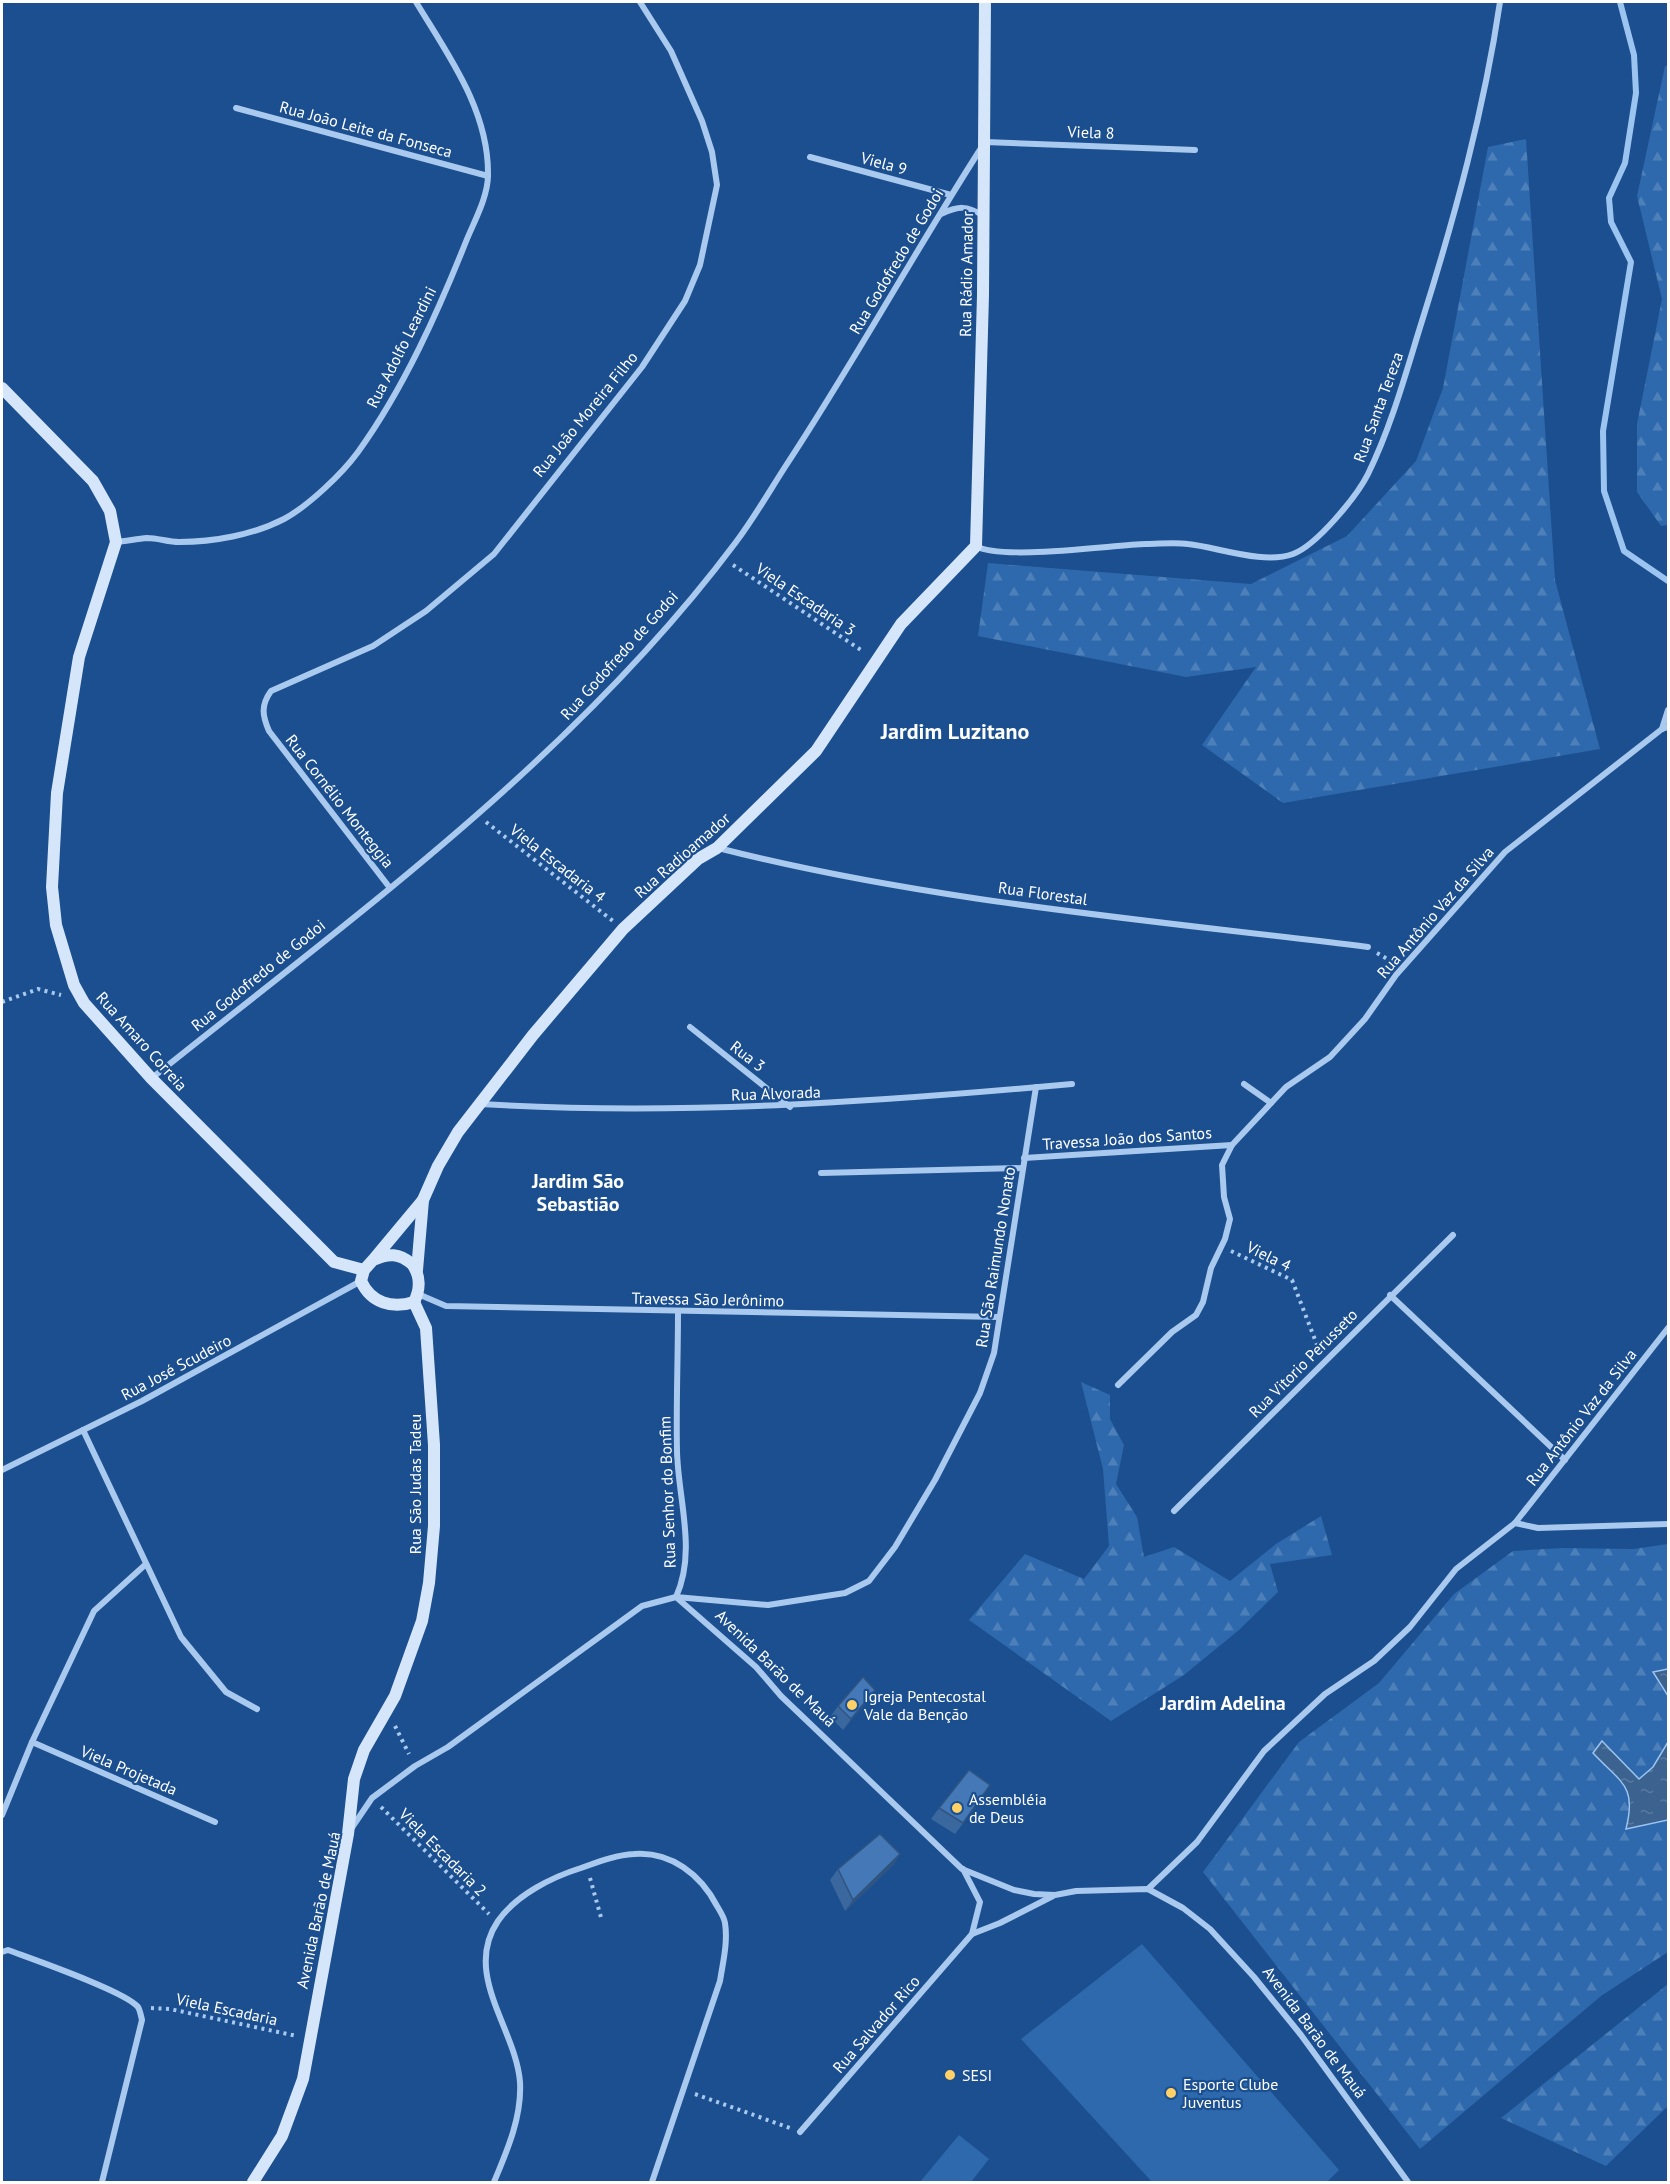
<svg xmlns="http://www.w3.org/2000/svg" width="1670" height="2184" viewBox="0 0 1670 2184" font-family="'PT Sans',sans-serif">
	<defs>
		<pattern id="forest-firs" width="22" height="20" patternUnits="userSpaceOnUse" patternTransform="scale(1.5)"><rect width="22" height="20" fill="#2e69ad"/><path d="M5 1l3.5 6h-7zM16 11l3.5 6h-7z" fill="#4d80b9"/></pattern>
		<pattern id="water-ripples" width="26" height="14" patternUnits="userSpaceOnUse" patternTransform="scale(1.5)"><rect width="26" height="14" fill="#3c6290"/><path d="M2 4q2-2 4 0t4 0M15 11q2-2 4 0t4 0" fill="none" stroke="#597aa1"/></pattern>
	</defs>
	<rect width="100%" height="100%" fill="#1b4f8f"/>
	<g fill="#2e69ad">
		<polygon points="1142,1944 1339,2170 1327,2182 1152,2182 1021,2039"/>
		<polygon points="959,2135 989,2159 971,2182 920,2182"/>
	</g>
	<g fill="url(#forest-firs)">
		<polygon points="1665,66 1668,66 1668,525 1661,526 1637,492 1637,424 1662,299 1637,196"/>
		<polygon points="1526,139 1555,580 1600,749 1283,803 1202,745 1256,667 1186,677 978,636 988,563 1251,584 1347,536 1416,461 1443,388 1488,147"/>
		<polygon points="1081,1382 1110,1395 1110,1419 1124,1445 1116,1484 1137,1517 1144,1557 1174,1547 1230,1581 1276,1544 1321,1516 1332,1555 1270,1564 1278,1592 1239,1630 1184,1675 1111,1721 969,1620 1025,1554 1084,1579 1109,1546 1103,1469"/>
		<polygon points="1668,1544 1668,1952 1601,1996 1420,2149 1203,1872 1299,1742 1379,1683 1454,1594 1513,1551 1562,1548 1633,1549"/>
		<polygon points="1668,1984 1668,2106 1606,2166 1501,2118"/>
	</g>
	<g fill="url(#water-ripples)" stroke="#9cc4f0" stroke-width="1.5">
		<polygon points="1668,1669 1668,1696 1653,1672"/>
		<path d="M1602,1741L1639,1779L1653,1767L1668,1742V1820L1626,1829C1637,1785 1621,1783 1593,1753Z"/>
	</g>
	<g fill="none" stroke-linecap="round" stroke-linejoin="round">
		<polyline stroke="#9cc4f0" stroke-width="6" points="1620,2 1634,55 1636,93 1625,163 1609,198 1611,222 1631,262 1603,431 1604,491 1624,551 1668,581"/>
		<g stroke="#a9c9ee" stroke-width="4" stroke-dasharray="3 4.5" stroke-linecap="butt">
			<polyline points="733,565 864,652"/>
			<polyline points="486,822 613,921"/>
			<polyline points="1377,953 1391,961"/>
			<polyline points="2,1002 38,989 61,995"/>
			<polyline points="1231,1251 1292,1280 1319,1350"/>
			<polyline points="395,1726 409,1754"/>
			<polyline points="381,1807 489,1914"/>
			<polyline points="590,1878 602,1921"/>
			<polyline points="151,2008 170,2009 297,2036"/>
			<polyline points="695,2094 790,2128"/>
		</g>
		<g stroke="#a9c9ee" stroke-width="6">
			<polyline points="236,108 488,176"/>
			<polyline points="810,157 951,195"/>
			<path d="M941,214C959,206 966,205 984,216"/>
			<path d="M116,542C126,541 137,539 147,538C158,538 168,542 179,542C213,542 253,535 284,519C308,506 342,474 358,452C404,388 438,312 467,239C475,220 488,196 488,175C489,110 448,55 416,2"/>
			<path d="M976,546C1000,561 1112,545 1146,544C1159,544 1174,542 1188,544C1217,547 1264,565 1293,554C1317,545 1357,496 1368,474C1392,425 1406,372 1422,321C1455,216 1484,110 1500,2"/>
			<polyline points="1662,729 1668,710"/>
			<path d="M718,848C930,902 1151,920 1368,947"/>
			<path d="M390,888L269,731C262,715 261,705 271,691L373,646L426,611L494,554L642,367L685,301L700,265L717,185L712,152L702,121L671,51L640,2"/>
			<polyline points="690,1027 790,1107"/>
			<path d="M152,1078C358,913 576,756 736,542C754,518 769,492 785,467C855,361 916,249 985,142L1195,150"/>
			<polyline points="1244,1084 1271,1103"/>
			<path d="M480,1104C678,1116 875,1102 1072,1084"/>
			<polyline points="1024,1158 1232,1145"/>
			<polyline points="821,1173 1023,1168"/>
			<polyline points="418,1294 446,1306 999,1317"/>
			<polyline points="1390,1295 1565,1460"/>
			<path d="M678,1312C678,1358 676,1405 677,1451C678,1499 697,1551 676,1597L768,1605L845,1593L869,1581L895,1547L935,1480L980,1393L994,1353L1036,1087"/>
			<polyline points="1118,1385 1172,1332 1196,1315 1203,1302 1211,1268 1225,1239 1230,1219 1224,1197 1222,1165 1232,1145 1286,1087 1330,1057 1365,1019 1396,975 1505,852 1662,729 1668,727"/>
			<polyline points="83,1430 181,1637 226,1692 257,1709"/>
			<polyline points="2,1470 142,1401 361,1281"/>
			<polyline points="1174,1511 1453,1235"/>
			<polyline points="1515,1523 1538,1528 1668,1524"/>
			<polyline points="32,1742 215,1822"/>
			<polyline points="2,1815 32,1742 94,1611 146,1564"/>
			<polyline points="351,1829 372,1798 415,1766 448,1747 642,1606 676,1597 756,1667 781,1696 962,1869 1014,1890 1034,1894 1055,1895 1076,1891 1148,1889 1183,1908 1210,1929 1254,1977 1301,2035 1408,2182"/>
			<polyline points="1148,1889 1197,1842 1264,1751 1325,1694 1374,1661 1410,1627 1456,1569 1515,1523 1668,1328"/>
			<polyline points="972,1934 1000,1923 1053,1896"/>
			<path d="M2,1952L8,1950C32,1959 125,1991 138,2007C140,2010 141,2016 142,2020L102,2182"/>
			<polyline points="800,2132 972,1934 980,1902 963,1869"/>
			<path d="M494,2182C507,2151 522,2117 520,2082C516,2029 462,1974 498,1921C516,1895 552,1877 581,1868C598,1862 616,1855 634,1854C671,1851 701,1875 717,1906C720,1911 724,1917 725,1923C728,1942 723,1962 720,1981L652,2182"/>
		</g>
		<g stroke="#d6e6fa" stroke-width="12">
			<polyline points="2,388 93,481 110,511 116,542 79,657 57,793 52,887 56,925 74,985 84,1003 151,1078 334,1262 364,1270"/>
			<path d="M373,1260C389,1253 399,1253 412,1264C421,1276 420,1290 414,1302C392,1309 371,1303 361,1281L364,1270L373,1260L423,1200L438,1166L458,1132L533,1035L623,929L698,859L717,848L816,751L901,624L976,546L983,295L985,2"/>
			<polyline points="417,1270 423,1200"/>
			<polyline points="253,2182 282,2136 303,2079 348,1834 354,1779 364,1750 395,1696 422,1621 429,1583 434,1526 434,1445 426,1328 414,1302"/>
		</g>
	</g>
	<g fill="#3a679d">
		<polygon points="867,1701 843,1730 830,1717 838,1706"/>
		<polygon points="983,1797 955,1834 931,1819 939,1808"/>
		<polygon points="900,1854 893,1865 845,1911 830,1880 838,1869"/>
	</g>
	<g fill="#305480">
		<polygon points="875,1690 867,1701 843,1730 851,1719"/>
		<polygon points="900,1854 893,1865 845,1911 853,1900"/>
	</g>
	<g fill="#4478b7" stroke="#305480" stroke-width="1.5">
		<polygon points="863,1677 875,1690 851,1719 838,1706"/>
		<polygon points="969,1770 990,1785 963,1823 939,1808"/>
		<polygon points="880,1834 900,1854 853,1900 838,1869"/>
	</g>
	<g fill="#ffd166" stroke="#1b4f8f" stroke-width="2">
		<circle cx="852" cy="1705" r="6"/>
		<circle cx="957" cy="1808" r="6"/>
		<circle cx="950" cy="2075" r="6"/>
		<circle cx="1171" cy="2093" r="6"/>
	</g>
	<g text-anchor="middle" stroke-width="4.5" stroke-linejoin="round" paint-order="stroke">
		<g font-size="16" fill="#fff" stroke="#1b4f8f">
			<text transform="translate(366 129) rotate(15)" y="6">Rua João Leite da Fonseca</text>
			<text transform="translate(1091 132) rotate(2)" y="6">Viela 8</text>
			<text transform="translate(884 163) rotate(15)" y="6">Viela 9</text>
			<text transform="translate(896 261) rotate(-59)" y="6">Rua Godofredo de Godoi</text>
			<text transform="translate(966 274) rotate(-89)" y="6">Rua Rádio Amador</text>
			<text transform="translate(401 347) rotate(-63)" y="6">Rua Adolfo Leardini</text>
			<text transform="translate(1378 407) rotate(-70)" y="6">Rua Santa Tereza</text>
			<text transform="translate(585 414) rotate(-51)" y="6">Rua João Moreira Filho</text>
			<text transform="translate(806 599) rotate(34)" y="6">Viela Escadaria 3</text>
			<text transform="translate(619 655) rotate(-48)" y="6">Rua Godofredo de Godoi</text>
			<text transform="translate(340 801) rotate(52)" y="6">Rua Cornélio Monteggia</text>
			<text transform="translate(682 855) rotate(-41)" y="6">Rua Radioamador</text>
			<text transform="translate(558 863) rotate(38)" y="6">Viela Escadaria 4</text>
			<text transform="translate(1043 893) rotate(8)" y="6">Rua Florestal</text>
			<text transform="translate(1435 912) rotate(-49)" y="6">Rua Antônio Vaz da Silva</text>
			<text transform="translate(258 975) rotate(-39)" y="6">Rua Godofredo de Godoi</text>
			<text transform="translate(142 1041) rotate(48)" y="6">Rua Amaro Correia</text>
			<text transform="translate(748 1056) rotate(38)" y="6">Rua 3</text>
			<text transform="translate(776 1093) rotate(-2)" y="6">Rua Alvorada</text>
			<text transform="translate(1127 1138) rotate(-4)" y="6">Travessa João dos Santos</text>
			<text transform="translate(1269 1256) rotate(26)" y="6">Viela 4</text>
			<text transform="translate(995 1257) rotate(-81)" y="6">Rua São Raimundo Nonato</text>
			<text transform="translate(708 1299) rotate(1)" y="6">Travessa São Jerônimo</text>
			<text transform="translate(1303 1363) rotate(-45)" y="6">Rua Vitorio Perusseto</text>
			<text transform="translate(176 1367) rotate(-28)" y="6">Rua José Scudeiro</text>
			<text transform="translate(1581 1417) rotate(-52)" y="6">Rua Antônio Vaz da Silva</text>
			<text transform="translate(415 1484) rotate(-90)" y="6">Rua São Judas Tadeu</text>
			<text transform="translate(667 1492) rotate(-92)" y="6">Rua Senhor do Bonfim</text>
			<text transform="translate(776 1668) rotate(44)" y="6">Avenida Barão de Mauá</text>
			<text transform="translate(129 1770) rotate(23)" y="6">Viela Projetada</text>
			<text transform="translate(443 1852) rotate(45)" y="6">Viela Escadaria 2</text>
			<text transform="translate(318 1910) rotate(-78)" y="6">Avenida Barão de Mauá</text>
			<text transform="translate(227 2009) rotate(12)" y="6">Viela Escadaria</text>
			<text transform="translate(876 2024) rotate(-49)" y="6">Rua Salvador Rico</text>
			<text transform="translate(1315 2032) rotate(53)" y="6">Avenida Barão de Mauá</text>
		</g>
		<g font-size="16" fill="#fff" stroke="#1b4f8f" text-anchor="start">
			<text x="864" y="1702">Igreja Pentecostal<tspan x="864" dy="18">Vale da Benção</tspan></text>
			<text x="969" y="1805">Assembléia<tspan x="969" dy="18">de Deus</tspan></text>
			<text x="962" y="2081">SESI</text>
			<text x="1183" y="2090">Esporte Clube<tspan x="1183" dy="18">Juventus</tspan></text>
		</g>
		<g font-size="20" font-weight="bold" fill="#fff" stroke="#1b4f8f">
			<text x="578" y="1188">Jardim São<tspan x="578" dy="23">Sebastião</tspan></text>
			<text x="1223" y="1710">Jardim Adelina</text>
		</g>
		<g font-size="22" font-weight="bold" fill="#fff" stroke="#1b4f8f">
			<text x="955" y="739">Jardim Luzitano</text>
		</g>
	</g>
	<rect width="1670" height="2184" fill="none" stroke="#ffffff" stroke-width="6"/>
</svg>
